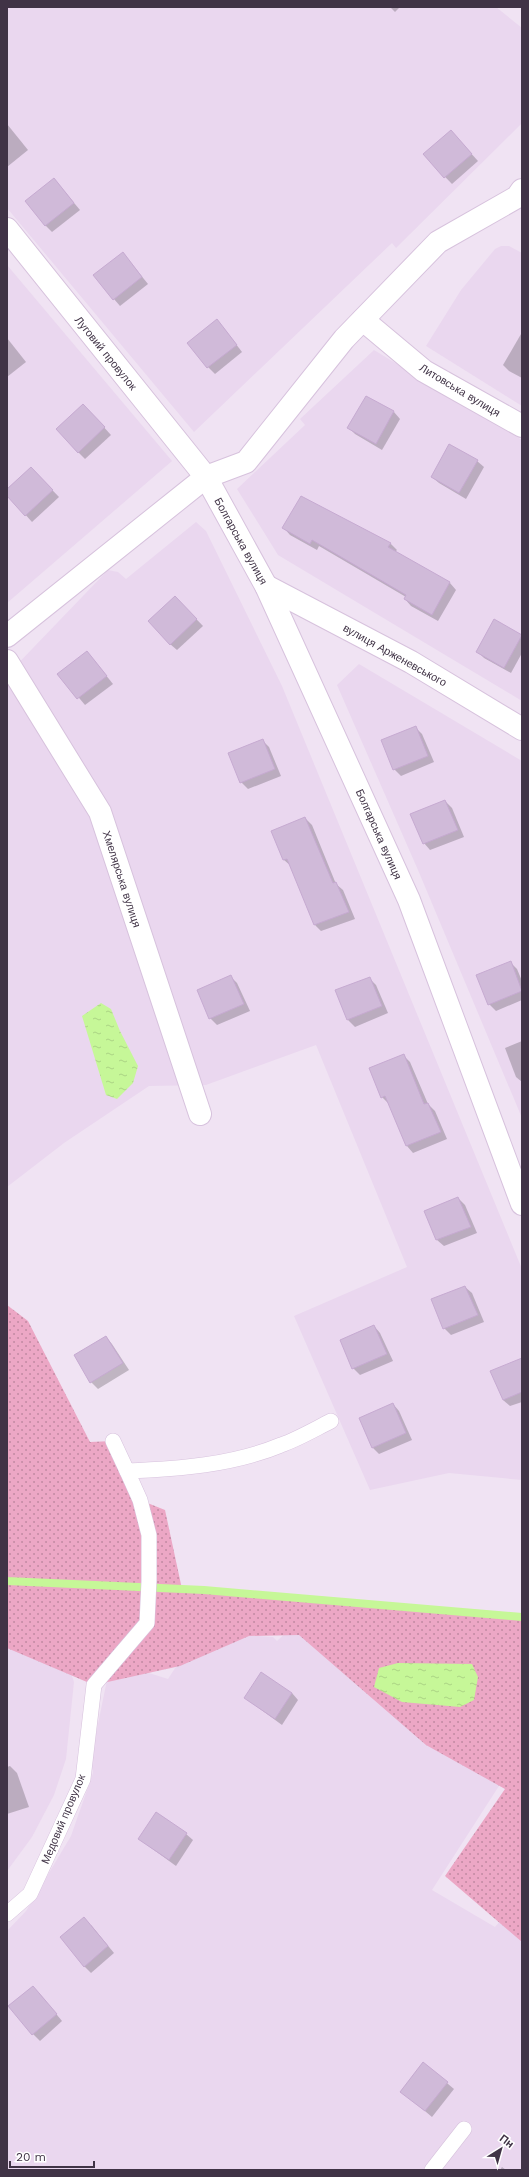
<svg xmlns="http://www.w3.org/2000/svg" width="529" height="2177" viewBox="0 0 529 2177" font-family="'Work Sans',sans-serif">
	<defs>
		<pattern id="grass-dots" width="8" height="8" patternUnits="userSpaceOnUse"><rect width="8" height="8" fill="#eca7c5"/><path d="M2 2h.1M6 6h.1" fill="none" stroke="#c189a2" stroke-width="1.8" stroke-linecap="round"/></pattern>
		<pattern id="water-ripples" width="26" height="14" patternUnits="userSpaceOnUse"><rect width="26" height="14" fill="#c6f798"/><path d="M2 4q2-2 4 0t4 0M15 11q2-2 4 0t4 0" fill="none" stroke="#abd484"/></pattern>
	</defs>
	<rect width="100%" height="100%" fill="#f0e3f3"/>
	<g fill="#ead7ef">
		<polygon points="7,7 496,7 522,28 522,123 396,248 392,243 194,432 7,208"/>
		<polygon points="501,246 509,246 522,253 522,406 426,346 461,290 495,249"/>
		<polygon points="7,265 172,461 7,603"/>
		<polygon points="374,350 522,440 522,701 278,555 237,489 305,425 300,419"/>
		<polygon points="196,522 206,531 282,686 522,1269 522,1480 449,1473 370,1490 294,1316 407,1267 316,1045 206,1085 149,1086 64,1143 7,1187 7,675 108,570 118,572 126,579"/>
		<polygon points="359,664 522,761 522,1118 418,870 337,685"/>
		<polygon points="297,1627 506,1775 432,1890 495,1927 500,1921 522,1938 522,2170 7,2170 7,1931 26,1911 71,1836 93,1773 91,1758 107,1680 133,1668 168,1679 181,1659 228,1634 273,1637 277,1641 289,1630"/>
		<polygon points="7,1634 64,1653 74,1682 66,1759 54,1795 32,1837 7,1871"/>
	</g>
	<polygon fill="url(#grass-dots)" points="7,1305 28,1321 90,1442 113,1441 140,1500 165,1510 182,1589 522,1617 522,1942 445,1876 505,1789 426,1745 299,1635 249,1636 180,1666 94,1685 7,1648"/>
	<g fill="url(#water-ripples)">
		<polygon points="101,1003 111,1009 120,1031 138,1066 133,1083 117,1099 106,1095 82,1016"/>
		<polygon points="398,1663 472,1664 478,1677 474,1700 460,1707 402,1702 374,1687 379,1668"/>
	</g>
	<g fill="#0003">
		<polygon points="390,7 400,7 395,12"/>
		<polygon points="7,124 28,150 7,167"/>
		<polygon points="457,138 478,161 452,184 424,155"/>
		<polygon points="54,179 80,210 52,232 45,225"/>
		<polygon points="123,253 148,284 120,306 114,299"/>
		<polygon points="223,327 242,352 215,374 208,367"/>
		<polygon points="521,334 522,334 522,378 509,371 503,365"/>
		<polygon points="7,338 26,362 7,377"/>
		<polygon points="90,412 111,435 85,459 78,452"/>
		<polygon points="394,412 400,419 382,450 355,434 349,428"/>
		<polygon points="477,461 484,467 466,499 439,483 432,477"/>
		<polygon points="31,468 59,497 32,522 7,494 7,490"/>
		<polygon points="284,528 390,543 397,550 395,552 450,583 456,590 438,621 411,606 405,599 406,597 319,546 317,550 290,535"/>
		<polygon points="175,597 203,626 177,650 170,644"/>
		<polygon points="495,620 522,636 522,653 511,673 484,658 477,651"/>
		<polygon points="93,659 113,684 85,705 59,674"/>
		<polygon points="415,727 422,734 434,762 401,776 394,769"/>
		<polygon points="262,740 269,747 281,776 248,789 241,782"/>
		<polygon points="445,801 452,808 464,837 430,850 424,843"/>
		<polygon points="305,818 312,825 336,884 343,890 355,919 321,931 315,925 291,866 284,860 272,831"/>
		<polygon points="510,962 517,969 522,981 522,1000 496,1011 489,1004"/>
		<polygon points="230,976 237,983 250,1011 217,1025 210,1018"/>
		<polygon points="369,978 376,985 388,1013 355,1027 348,1020 336,991"/>
		<polygon points="522,1041 522,1082 516,1077 505,1048"/>
		<polygon points="403,1055 410,1062 428,1104 435,1111 447,1139 413,1153 407,1146 389,1104 382,1097"/>
		<polygon points="458,1198 465,1205 477,1233 444,1246 437,1240 425,1211"/>
		<polygon points="465,1287 472,1293 484,1322 451,1335 444,1328"/>
		<polygon points="374,1326 380,1333 393,1361 360,1375 353,1368"/>
		<polygon points="106,1337 112,1344 129,1370 98,1389 91,1382"/>
		<polygon points="522,1359 522,1402 510,1406 503,1400"/>
		<polygon points="393,1404 399,1411 412,1440 379,1454 372,1447"/>
		<polygon points="292,1693 298,1700 282,1725 245,1698"/>
		<polygon points="10,1766 17,1773 29,1807 7,1814 7,1767"/>
		<polygon points="186,1834 193,1840 176,1866 139,1839"/>
		<polygon points="91,1925 114,1953 91,1973 84,1966"/>
		<polygon points="39,1993 62,2021 40,2041 33,2034"/>
		<polygon points="423,2063 454,2089 432,2117 401,2091"/>
		<polygon points="502,2167 506,2170 500,2170"/>
	</g>
	<g fill="none" stroke-linecap="round" stroke-linejoin="round">
		<polyline stroke="#c6f798" stroke-width="8" points="7,1581 204,1590 522,1617"/>
	</g>
	<g fill="#d0bad9" stroke="#c6aad1">
		<polygon points="451,130 472,154 444,178 423,154"/>
		<polygon points="54,178 74,203 45,226 25,201"/>
		<polygon points="123,252 142,277 113,300 93,275"/>
		<polygon points="217,319 237,345 207,368 187,343"/>
		<polygon points="366,396 394,411 376,444 347,428"/>
		<polygon points="83,404 105,427 78,453 56,429"/>
		<polygon points="449,444 478,460 459,493 431,477"/>
		<polygon points="31,467 53,490 25,516 7,496 7,489"/>
		<polygon points="301,496 391,543 388,547 450,582 432,615 404,599 406,595 312,540 310,544 282,528"/>
		<polygon points="175,596 197,619 170,645 148,621"/>
		<polygon points="494,619 522,635 504,668 476,652"/>
		<polygon points="87,651 107,676 77,699 57,674"/>
		<polygon points="416,726 428,756 393,770 381,740"/>
		<polygon points="263,739 275,769 240,783 228,753"/>
		<polygon points="445,800 458,830 423,844 410,814"/>
		<polygon points="305,817 333,883 336,882 349,912 314,925 287,859 283,860 271,831"/>
		<polygon points="511,961 522,991 488,1005 476,975"/>
		<polygon points="231,975 244,1004 209,1019 197,990"/>
		<polygon points="370,977 382,1006 347,1020 335,990"/>
		<polygon points="404,1054 424,1104 428,1103 441,1132 406,1146 385,1096 381,1098 369,1068"/>
		<polygon points="458,1197 471,1227 436,1240 424,1211"/>
		<polygon points="465,1286 478,1315 443,1329 431,1299"/>
		<polygon points="374,1325 387,1354 352,1369 340,1340"/>
		<polygon points="106,1336 123,1363 90,1383 74,1355"/>
		<polygon points="522,1358 522,1392 503,1400 490,1371"/>
		<polygon points="393,1403 406,1433 372,1448 359,1418"/>
		<polygon points="261,1672 292,1693 275,1719 244,1698"/>
		<polygon points="156,1812 187,1833 169,1860 138,1839"/>
		<polygon points="84,1917 108,1946 84,1967 60,1937"/>
		<polygon points="33,1986 57,2014 32,2035 8,2006"/>
		<polygon points="423,2062 448,2082 425,2111 400,2092"/>
	</g>
	<g fill="none" stroke-linecap="round" stroke-linejoin="round">
		<g stroke="#d7c2dd" stroke-width="16">
			<g id="service">
				<path d="M113,1441L127,1471C178,1469 233,1465 281,1445C298,1439 315,1429 331,1421"/>
				<polyline points="7,1914 30,1894 83,1779 94,1685 147,1623 149,1581 149,1535 140,1500 127,1471"/>
				<polyline points="432,2170 464,2129"/>
			</g>
		</g>
		<g stroke="#d7c2dd" stroke-width="24">
			<g id="minor">
				<polyline points="7,229 206,477 266,586 409,900 522,1204"/>
				<polyline points="363,320 424,371 522,426"/>
				<polyline points="266,586 411,662 522,729"/>
				<polyline points="7,636 206,477 246,462 344,339 438,242 517,197 522,190"/>
				<polyline points="7,661 100,812 200,1114"/>
			</g>
		</g>
		<use href="#service" stroke="#fff" stroke-width="15"/>
		<use href="#minor" stroke="#fff" stroke-width="22"/>
	</g>
	<g text-anchor="middle" stroke-width="4" stroke-linejoin="round" paint-order="stroke">
		<g font-size="11" fill="#403346" stroke="#fff">
			<text transform="translate(106 353) rotate(51)" y="4">Луговий провулок</text>
			<text transform="translate(460 390) rotate(31)" y="4">Литовська вулиця</text>
			<text transform="translate(241 541) rotate(61)" y="4">Болгарська вулиця</text>
			<text transform="translate(395 655) rotate(29)" y="4">вулиця Арженевського</text>
			<text transform="translate(379 834) rotate(66)" y="4">Болгарська вулиця</text>
			<text transform="translate(122 879) rotate(72)" y="4">Хмелярська вулиця</text>
			<text transform="translate(63 1819) rotate(-67)" y="4">Медовий провулок</text>
		</g>
	</g>
	<rect width="529" height="2177" fill="none" stroke="#403346" stroke-width="16"/>
	<g transform="translate(501 2149) rotate(37)" stroke="#ffffff" stroke-width="3" paint-order="stroke">
	<path d="M0-3L7 15L0 10L-7 15Z" fill="#403346"/>
	<text y="-6" font-size="11" font-weight="bold" text-anchor="middle" fill="#403346">Пн</text>
	</g>
	<path d="M10 2161v6h84v-6" fill="none" stroke="#403346" stroke-width="2"/>
	<text x="16" y="2161" font-size="12" fill="#403346" stroke="#ffffff" stroke-width="3" paint-order="stroke">20 m</text>
</svg>
